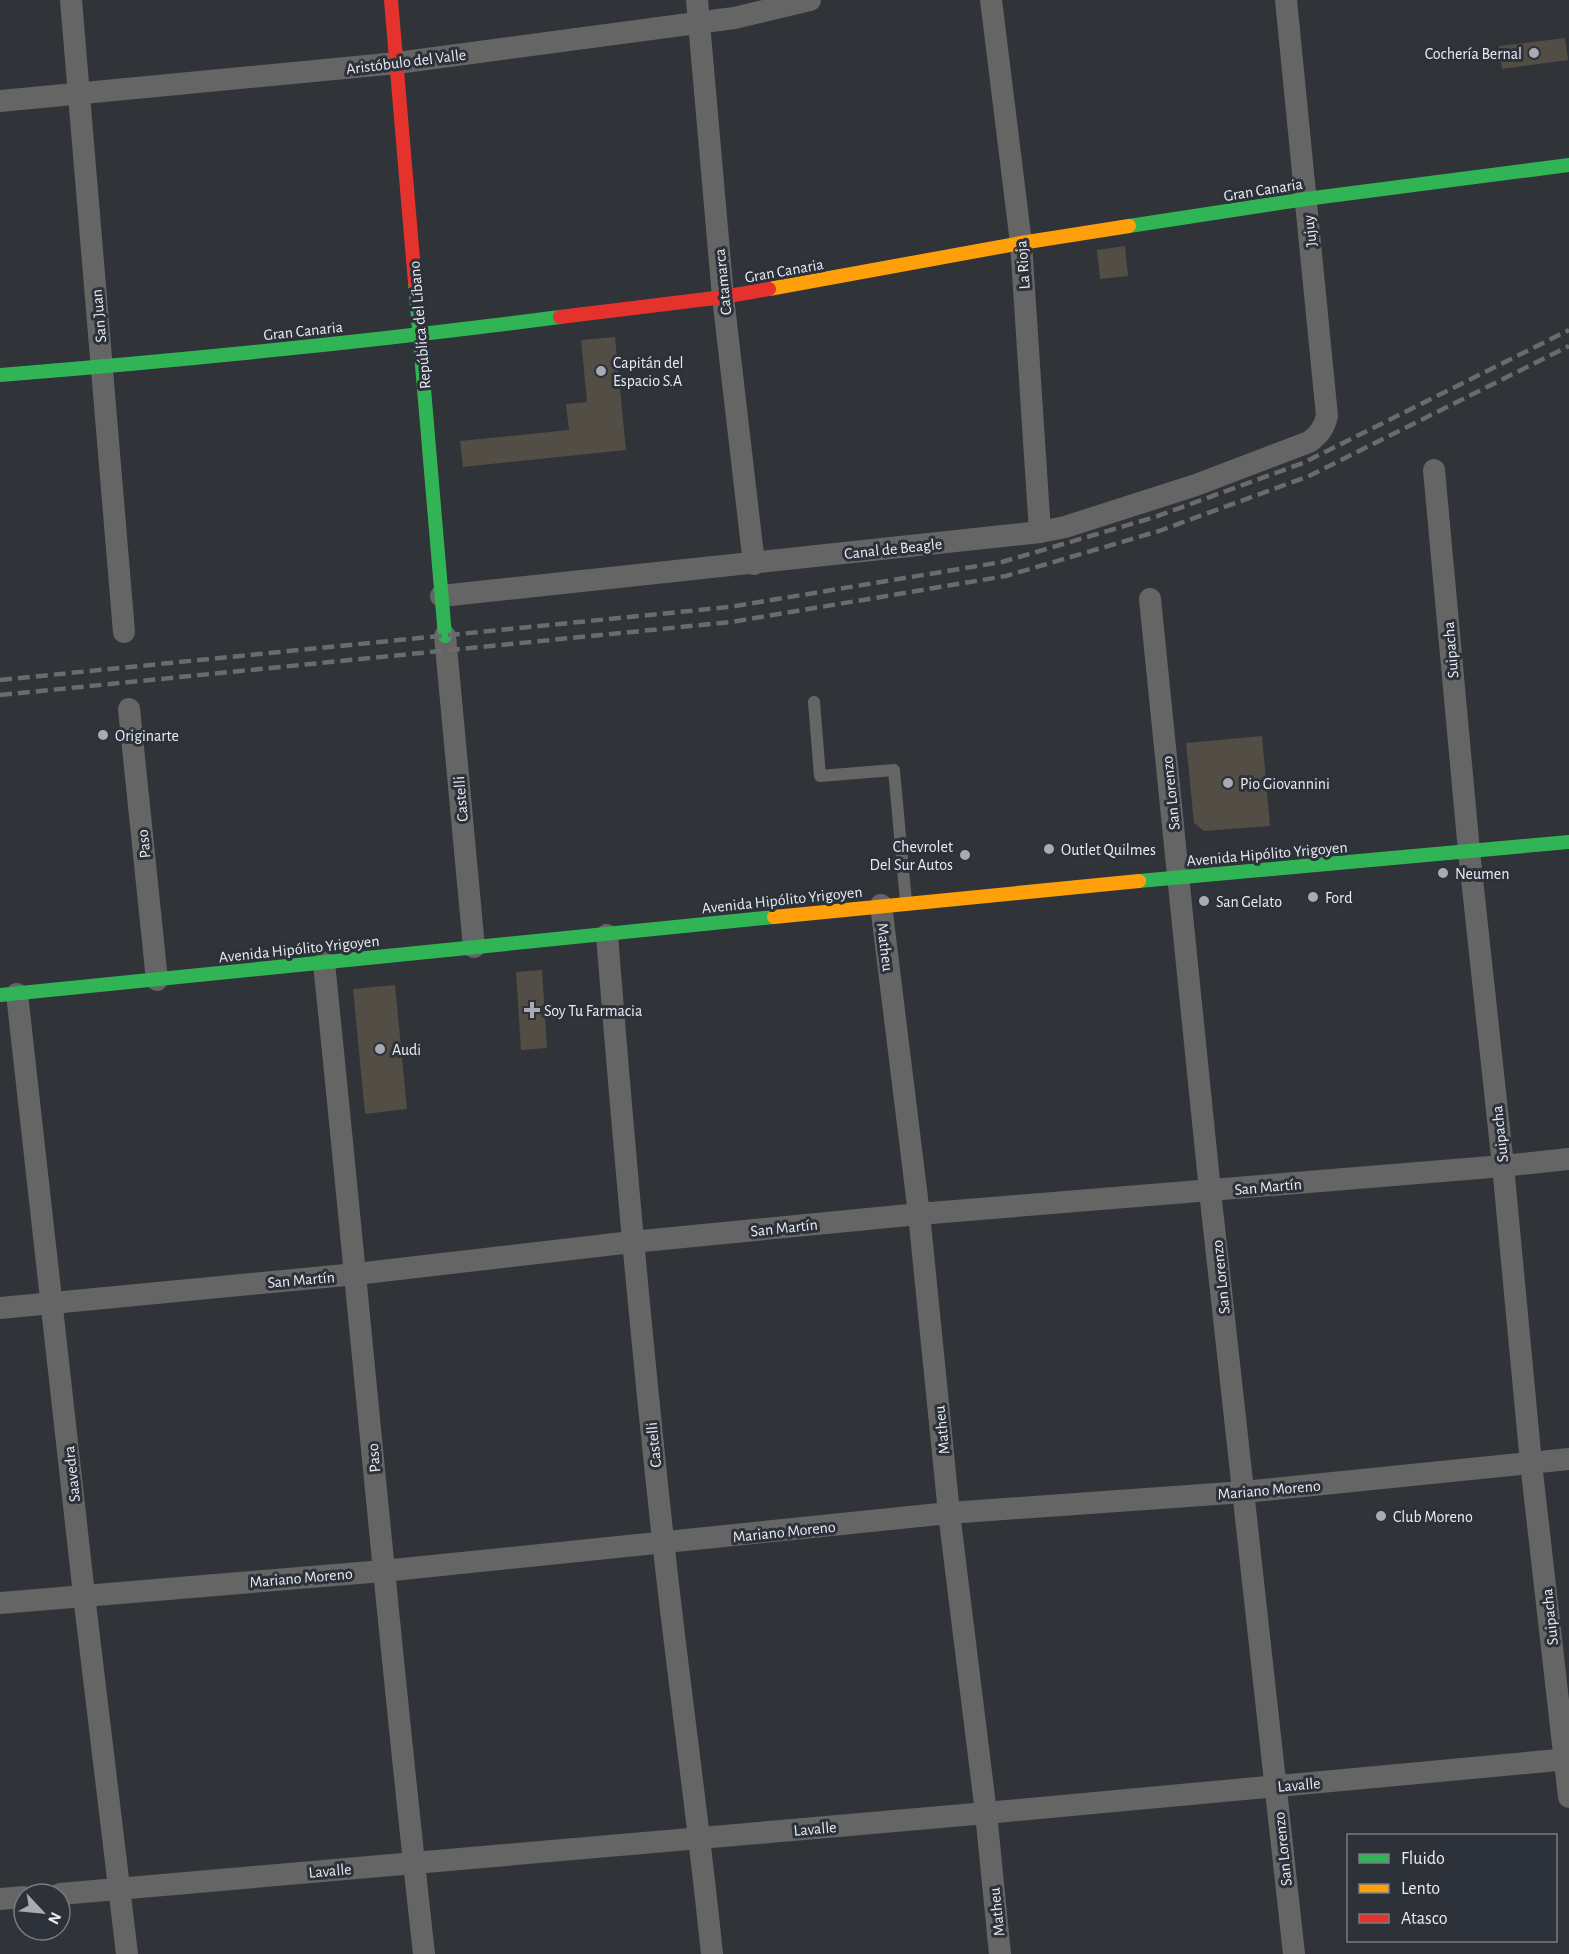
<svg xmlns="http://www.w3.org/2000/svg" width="1569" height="1954" viewBox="0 0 1569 1954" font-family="'Alegreya Sans',sans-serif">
	<rect width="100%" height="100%" fill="#303337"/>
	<g fill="#524d45">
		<polygon points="1565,38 1568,60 1502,69 1499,46"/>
		<polygon points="1125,246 1128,276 1100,279 1097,250"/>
		<polygon points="615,337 626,450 463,467 460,441 569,430 566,404 587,402 581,340"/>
		<polygon points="1262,736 1270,826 1204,831 1194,823 1186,743"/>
		<polygon points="542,970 547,1048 521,1050 516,972"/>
		<polygon points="395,985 407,1109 365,1114 353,989"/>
	</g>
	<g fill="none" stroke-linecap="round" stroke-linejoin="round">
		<polyline stroke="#666565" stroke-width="12" points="814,702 820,776 894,770 906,902"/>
		<g stroke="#666565" stroke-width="22">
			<polyline points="71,0 124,632"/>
			<polyline points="697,0 723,297 754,564"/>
			<polyline points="991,0 1021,243 1040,532"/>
			<polyline points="0,101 397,63 734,18 810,0"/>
			<polyline points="1434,470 1469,851 1503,1166 1531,1463 1569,1797"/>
			<path d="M441,596L1040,532L1065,527L1196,485L1309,442C1319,435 1324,428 1327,416L1286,0"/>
			<polyline points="1150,599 1210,1191 1294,1954"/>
			<polyline points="445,636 474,947"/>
			<polyline points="129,709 157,980"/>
			<polyline points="881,905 919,1214 949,1513 986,1813 1000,1954"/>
			<path d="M607,935C623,1137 641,1338 663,1540C678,1678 698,1816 712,1954"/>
			<path d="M324,963C358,1293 387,1624 424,1954"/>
			<polyline points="17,994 84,1595 127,1954"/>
			<polyline points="0,1308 356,1274 632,1242 919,1214 1503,1166 1569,1159"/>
			<polyline points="0,1603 383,1571 949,1513 1244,1492 1569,1459"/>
			<polyline points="60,1894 986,1813 1569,1759"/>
			<polyline points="0,1899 24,1897"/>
		</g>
		<g stroke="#30b455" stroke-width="14">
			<polyline points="1129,226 1306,199 1569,165"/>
			<polyline points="415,283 445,636"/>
			<path d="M0,375C187,360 374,341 560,317"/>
			<polyline points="1139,881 1569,842"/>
			<polyline points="0,995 774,917"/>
		</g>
		<g stroke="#ff9f0a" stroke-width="14">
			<polyline points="769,289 1021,243 1129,226"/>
			<polyline points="774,917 1139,881"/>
		</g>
		<g stroke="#e5322d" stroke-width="14">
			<polyline points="391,0 415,283"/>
			<polyline points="560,317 723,297 769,289"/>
		</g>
		<g stroke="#6b6a6d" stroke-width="4.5" stroke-dasharray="12 6" stroke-linecap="butt">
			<polyline points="0,680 729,607 1002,562 1155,517 1303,463 1569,330"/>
			<polyline points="0,695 731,622 1006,576 1159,531 1309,476 1569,346"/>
		</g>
	</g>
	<g fill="#a8abb1" stroke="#2d323a" stroke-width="2">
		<circle cx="1534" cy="53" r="6"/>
		<circle cx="601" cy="371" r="6"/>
		<circle cx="103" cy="735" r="6"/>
		<circle cx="1228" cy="783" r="6"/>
		<circle cx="1049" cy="849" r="6"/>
		<circle cx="965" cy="855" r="6"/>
		<circle cx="1443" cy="873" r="6"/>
		<circle cx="1313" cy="897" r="6"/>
		<circle cx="1204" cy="901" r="6"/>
		<path d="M529 1001h6v6h6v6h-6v6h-6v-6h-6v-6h6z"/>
		<circle cx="380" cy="1049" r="6"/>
		<circle cx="1381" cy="1516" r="6"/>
	</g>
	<g text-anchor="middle" stroke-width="6" stroke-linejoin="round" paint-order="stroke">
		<g font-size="16" fill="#e9ecf2" stroke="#2d323a" text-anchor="start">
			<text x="1522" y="59" text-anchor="end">Cochería Bernal</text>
			<text x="613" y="368">Capitán del<tspan x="613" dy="18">Espacio S.A</tspan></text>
			<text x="115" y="741">Originarte</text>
			<text x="1240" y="789">Pio Giovannini</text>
			<text x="953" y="852" text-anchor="end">Chevrolet<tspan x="953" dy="18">Del Sur Autos</tspan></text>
			<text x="1061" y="855">Outlet Quilmes</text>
			<text x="1455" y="879">Neumen</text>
			<text x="1325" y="903">Ford</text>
			<text x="1216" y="907">San Gelato</text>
			<text x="544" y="1016">Soy Tu Farmacia</text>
			<text x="392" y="1055">Audi</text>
			<text x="1393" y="1522">Club Moreno</text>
		</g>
		<g font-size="16" fill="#e9ecf2" stroke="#2d323a">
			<text transform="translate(406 61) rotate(-7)" y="6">Aristóbulo del Valle</text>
			<text transform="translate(1263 189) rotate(-9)" y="6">Gran Canaria</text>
			<text transform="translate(1309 231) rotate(-96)" y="6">Jujuy</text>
			<text transform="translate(1022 265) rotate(-94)" y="6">La Rioja</text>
			<text transform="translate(784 270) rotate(-10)" y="6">Gran Canaria</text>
			<text transform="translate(722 282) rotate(-96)" y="6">Catamarca</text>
			<text transform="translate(98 316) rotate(-95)" y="6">San Juan</text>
			<text transform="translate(419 325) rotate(-95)" y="6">República del Líbano</text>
			<text transform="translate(303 330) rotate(-6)" y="6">Gran Canaria</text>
			<text transform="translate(893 548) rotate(-6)" y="6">Canal de Beagle</text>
			<text transform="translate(1450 650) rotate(-95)" y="6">Suipacha</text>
			<text transform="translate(1170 793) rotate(-96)" y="6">San Lorenzo</text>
			<text transform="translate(460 799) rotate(-95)" y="6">Castelli</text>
			<text transform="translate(143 844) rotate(-96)" y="6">Paso</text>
			<text transform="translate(1267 853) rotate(-5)" y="6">Avenida Hipólito Yrigoyen</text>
			<text transform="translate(782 899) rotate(-6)" y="6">Avenida Hipólito Yrigoyen</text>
			<text transform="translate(886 947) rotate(83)" y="6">Matheu</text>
			<text transform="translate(299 948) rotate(-6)" y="6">Avenida Hipólito Yrigoyen</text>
			<text transform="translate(1499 1134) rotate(-96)" y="6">Suipacha</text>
			<text transform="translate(1268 1186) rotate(-5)" y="6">San Martín</text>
			<text transform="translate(784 1227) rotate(-6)" y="6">San Martín</text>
			<text transform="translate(1220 1277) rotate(-96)" y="6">San Lorenzo</text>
			<text transform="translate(301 1279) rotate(-5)" y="6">San Martín</text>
			<text transform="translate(941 1430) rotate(-96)" y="6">Matheu</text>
			<text transform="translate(653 1445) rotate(-96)" y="6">Castelli</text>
			<text transform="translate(373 1458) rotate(-95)" y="6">Paso</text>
			<text transform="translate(71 1474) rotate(-96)" y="6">Saavedra</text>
			<text transform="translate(1269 1489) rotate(-5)" y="6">Mariano Moreno</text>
			<text transform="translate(784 1531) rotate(-6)" y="6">Mariano Moreno</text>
			<text transform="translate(301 1577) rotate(-5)" y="6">Mariano Moreno</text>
			<text transform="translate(1549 1617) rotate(-96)" y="6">Suipacha</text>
			<text transform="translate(1299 1784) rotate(-5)" y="6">Lavalle</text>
			<text transform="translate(815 1828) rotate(-5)" y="6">Lavalle</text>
			<text transform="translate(1282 1849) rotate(-96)" y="6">San Lorenzo</text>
			<text transform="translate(330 1870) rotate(-5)" y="6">Lavalle</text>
			<text transform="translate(996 1912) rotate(-96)" y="6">Matheu</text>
		</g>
	</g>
	<rect x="1347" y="1834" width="210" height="108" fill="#2d323a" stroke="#787c84" stroke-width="1.5"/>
	<rect x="1359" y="1854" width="30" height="9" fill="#30b455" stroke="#787c84" stroke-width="1.5"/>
	<text x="1401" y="1864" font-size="18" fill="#e9ecf2">Fluido</text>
	<rect x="1359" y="1884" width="30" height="9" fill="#ff9f0a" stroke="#787c84" stroke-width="1.5"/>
	<text x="1401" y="1894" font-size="18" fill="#e9ecf2">Lento</text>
	<rect x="1359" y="1914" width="30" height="9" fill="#e5322d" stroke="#787c84" stroke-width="1.5"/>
	<text x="1401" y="1924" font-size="18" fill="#e9ecf2">Atasco</text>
	<g transform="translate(42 1912) rotate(116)"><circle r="28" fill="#2d323a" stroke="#787c84" stroke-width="1.5"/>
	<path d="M0-4.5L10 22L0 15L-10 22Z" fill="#a8abb1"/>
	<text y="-9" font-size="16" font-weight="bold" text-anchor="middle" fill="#e9ecf2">N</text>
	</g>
</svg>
